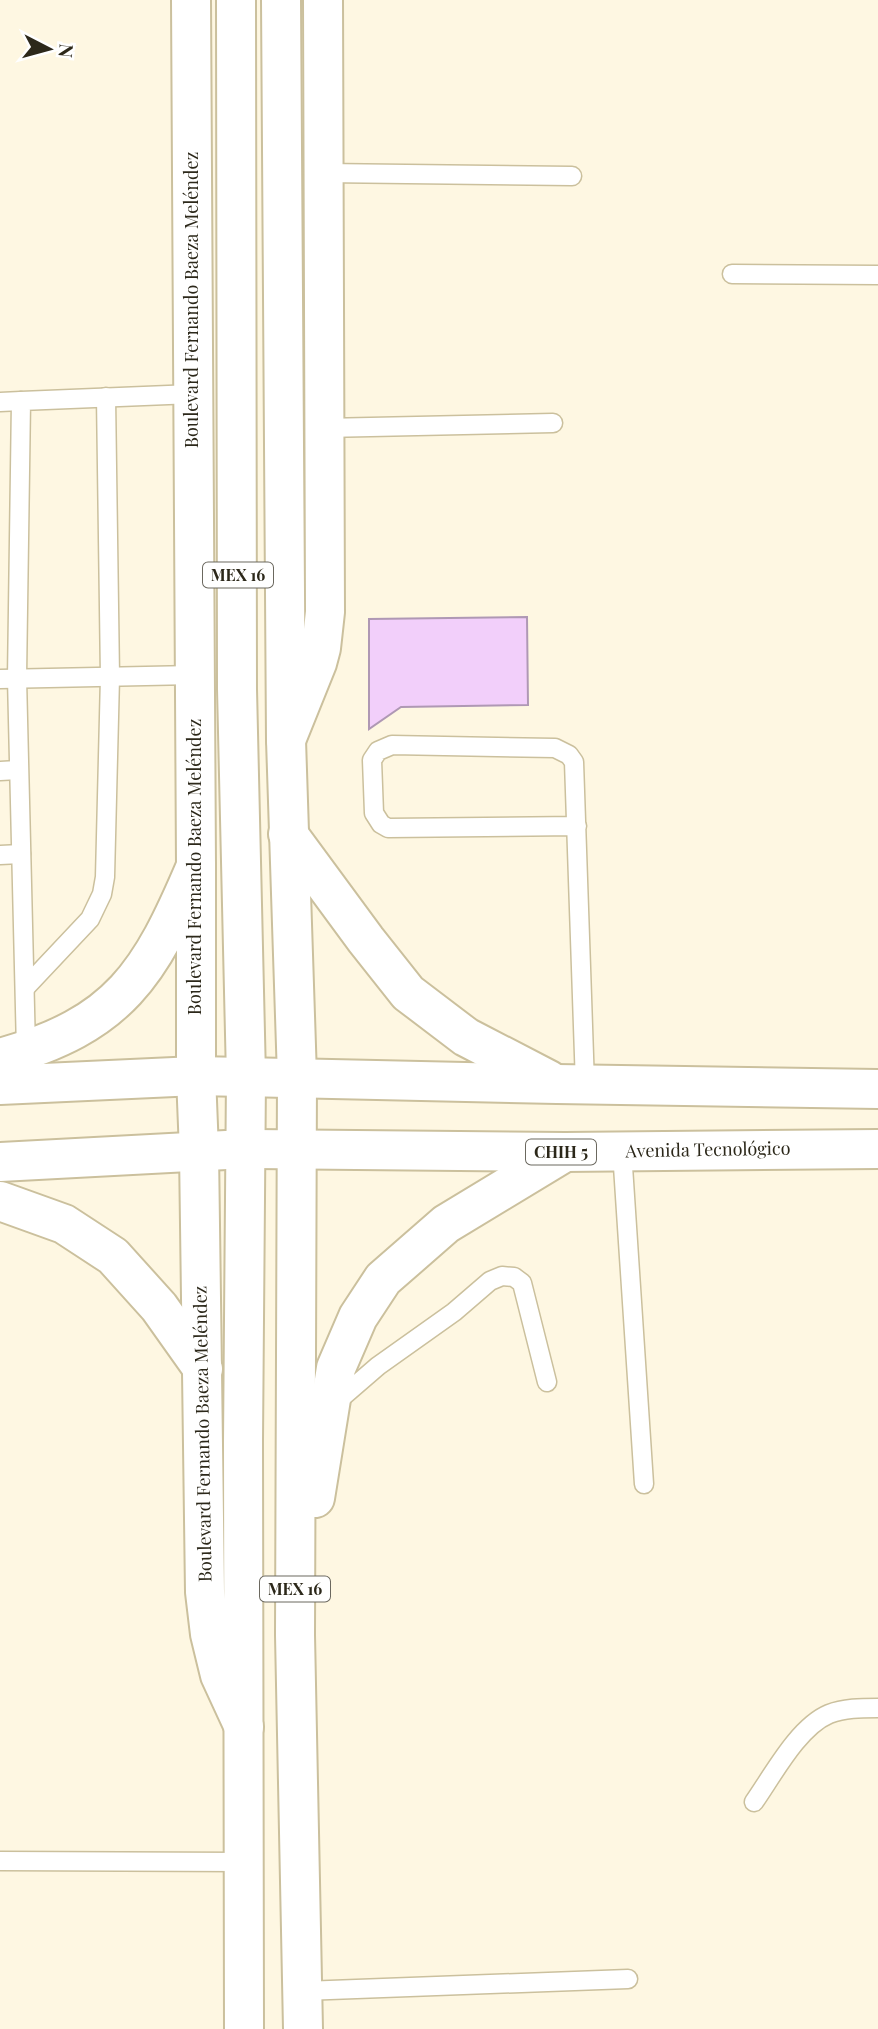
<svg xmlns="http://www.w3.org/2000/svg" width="878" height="2029" viewBox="0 0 878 2029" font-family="'Playfair Display',serif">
	<rect width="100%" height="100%" fill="#fef7e2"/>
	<polygon fill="#f2cffa" stroke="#af98b4" stroke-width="2" points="527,617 528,705 401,707 369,729 369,619"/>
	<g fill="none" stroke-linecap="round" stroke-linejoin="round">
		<g stroke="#cbc09d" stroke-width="21">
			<g id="service">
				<polyline points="324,173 572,176"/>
				<polyline points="732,274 878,275"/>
				<polyline points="0,402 21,401"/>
				<polyline points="324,428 553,423"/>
				<polyline points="0,679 194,675"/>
				<polyline points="0,771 18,770"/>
				<polyline points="577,826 388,828 381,824 374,813 372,760 378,751 392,745 555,748 569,755 574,762 585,1085"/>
				<polyline points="0,855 21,854"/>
				<polyline points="25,988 90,919 102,894 105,877 110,677 106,397"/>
				<polyline points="26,1050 17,678 21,401 193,394"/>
				<polyline points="622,1151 644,1484"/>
				<polyline points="334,1404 378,1366 454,1312 490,1281 502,1276 514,1277 522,1283 547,1382"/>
				<path d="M754,1802C773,1775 798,1727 829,1714C844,1708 861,1708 878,1708"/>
				<polyline points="0,1861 243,1862"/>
				<polyline points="303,1991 628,1979"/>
			</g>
		</g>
		<g stroke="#cbc09d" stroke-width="42">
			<g id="tertiary">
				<polyline points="191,0 196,866 196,1076 199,1151 205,1592 210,1634 220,1675 244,1727"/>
				<polyline points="286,740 317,663 321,648 325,612 323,0"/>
			</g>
		</g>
		<g stroke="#cbc09d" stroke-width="42">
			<g id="primary">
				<polyline points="236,0 237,689 246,1077 243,1441 244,2029"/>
				<polyline points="281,0 286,740 297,1077 295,1635 303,2029"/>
				<polyline points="288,834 366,940 408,993 466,1037 549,1080"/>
				<path d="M0,1058C120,1025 150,974 196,866"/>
				<polyline points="0,1085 196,1076 557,1084 878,1089"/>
				<polyline points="0,1162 245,1149 565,1152 878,1149"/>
				<polyline points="0,1201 64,1224 113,1256 159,1307 203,1369"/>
				<polyline points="315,1498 336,1368 358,1317 383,1279 446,1224 565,1152"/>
			</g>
		</g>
		<use href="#service" stroke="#fff" stroke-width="18"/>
		<use href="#tertiary" stroke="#fff" stroke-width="38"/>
		<use href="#primary" stroke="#fff" stroke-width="38"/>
	</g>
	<g text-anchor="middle" stroke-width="6" stroke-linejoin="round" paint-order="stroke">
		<g fill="#fff" stroke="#6b685f" stroke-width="2">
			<rect x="203" y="562.5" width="70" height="25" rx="5"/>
			<rect x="526" y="1139.5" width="70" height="25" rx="5"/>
			<rect x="260" y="1576.5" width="70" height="25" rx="5"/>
		</g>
		<g font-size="16" font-weight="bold" fill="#2c281a">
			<text x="238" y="581">MEX 16</text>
			<text x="561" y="1158">CHIH 5</text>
			<text x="295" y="1595">MEX 16</text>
		</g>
		<g font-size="18" fill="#2c281a" stroke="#fff">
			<text transform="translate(192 300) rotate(-90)" y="6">Boulevard Fernando Baeza Meléndez</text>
			<text transform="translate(195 867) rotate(-90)" y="6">Boulevard Fernando Baeza Meléndez</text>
			<text transform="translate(708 1150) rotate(-1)" y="6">Avenida Tecnológico</text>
			<text transform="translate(203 1434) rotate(-91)" y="6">Boulevard Fernando Baeza Meléndez</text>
		</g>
	</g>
	<g transform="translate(49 49) rotate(96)" stroke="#ffffff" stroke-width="5" paint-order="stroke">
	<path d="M0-5L12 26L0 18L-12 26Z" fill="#2c281a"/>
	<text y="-10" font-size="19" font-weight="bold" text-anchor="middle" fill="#2c281a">N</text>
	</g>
</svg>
